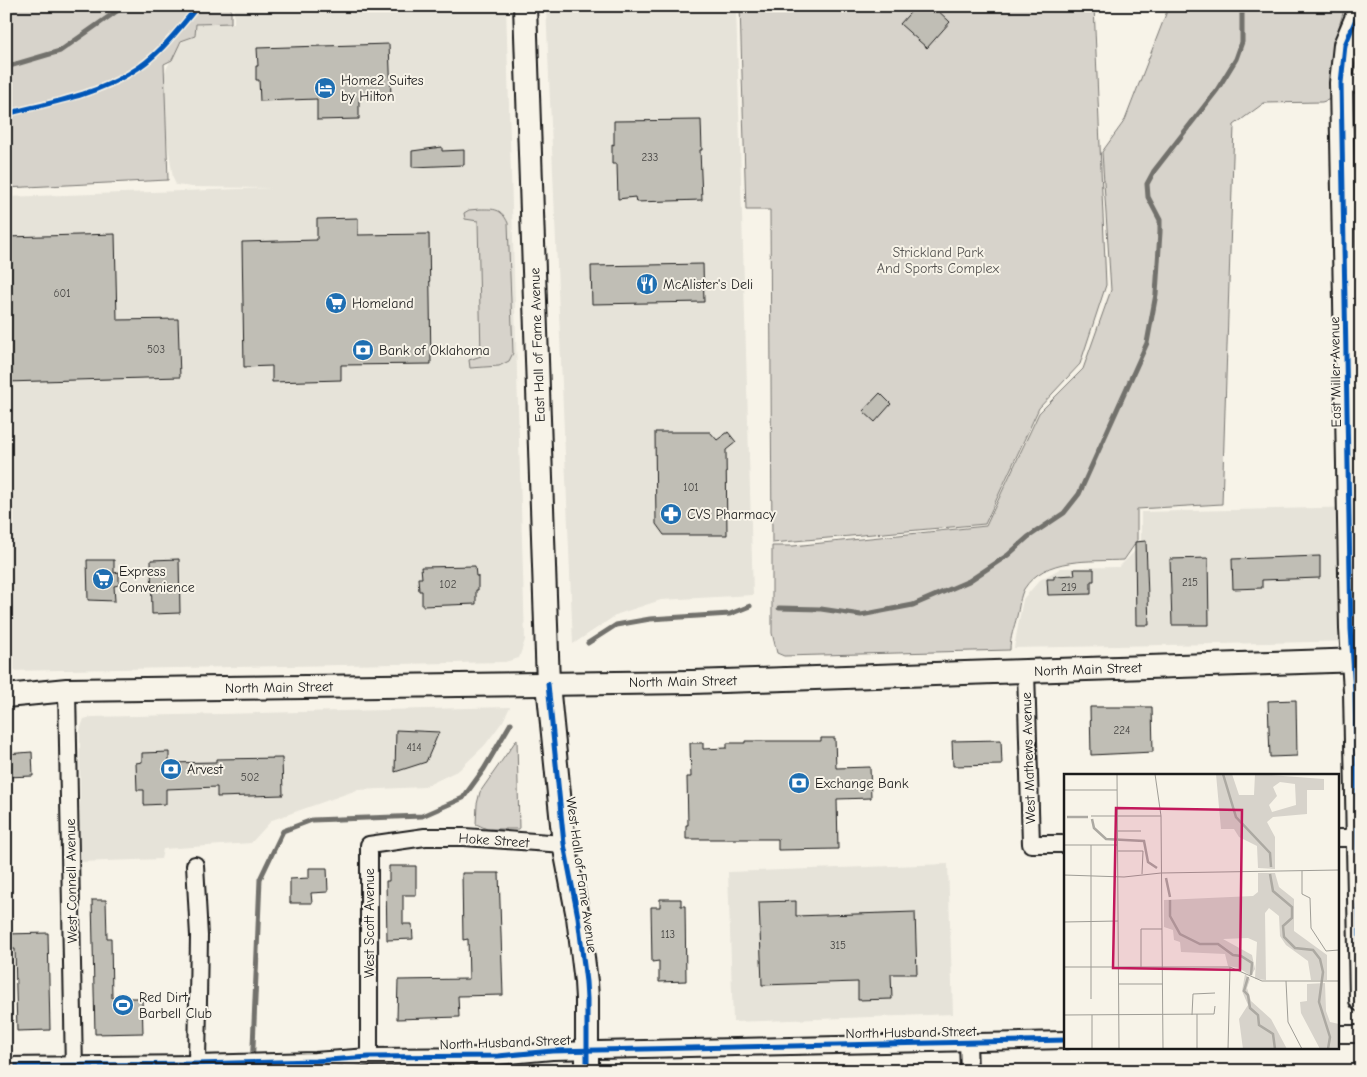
<svg xmlns="http://www.w3.org/2000/svg" width="1367" height="1077" viewBox="0 0 1367 1077" font-family="'Comic Neue',sans-serif">
	<rect width="100%" height="100%" fill="#f7f3e8"/>
	<filter id="ink" filterUnits="userSpaceOnUse"><feTurbulence type="fractalNoise" baseFrequency=".02" numOctaves="2"/><feDisplacementMap in="SourceGraphic" scale="10" xChannelSelector="R" yChannelSelector="G"/><feConvolveMatrix kernelMatrix="1 2 1 2 8 2 1 2 1" color-interpolation-filters="sRGB"/></filter>
	<g filter="url(#ink)">
		<g fill="#e6e3d9">
			<polygon points="234,6 506,6 525,640 519,658 505,662 6,671 6,197 271,188 192,187 176,185 173,178 167,139 164,74 177,47 183,41 196,36 196,24 234,23"/>
			<polygon points="546,6 736,6 753,595 661,600 618,614 573,644"/>
			<polygon points="1361,507 1361,641 1014,648 1023,599 1040,580 1061,568 1119,567 1141,545 1141,512"/>
			<polygon points="510,707 503,721 485,745 459,770 424,787 357,790 272,820 251,843 163,849 161,859 80,862 80,730 84,719 92,717"/>
			<polygon points="948,864 953,1014 733,1022 728,872"/>
		</g>
		<g fill="#d7d3cb" stroke="#7a7874">
			<polygon points="6,6 231,6 231,23 196,24 195,36 181,41 172,60 164,64 168,180 6,188"/>
			<polygon points="740,6 1094,6 1106,285 1080,364 1039,408 985,524 772,543 770,210 746,210"/>
			<path d="M1169,6H1345L1336,37L1329,73L1331,99L1322,102L1264,103L1234,125L1222,504L1137,509V541L1124,560C1090,562 1045,556 1024,589C1020,596 1019,608 1017,616C1014,628 1010,637 1010,650L784,656L777,653L772,633V546H793L986,526L1039,413L1083,369L1111,290L1102,152L1125,120Z"/>
			<path d="M480,209C495,209 501,208 508,223L513,353L509,361L499,366L470,368L469,360L481,356L478,221L465,219L464,213L469,210Z"/>
			<polygon points="517,739 519,829 487,829 476,824 477,804 480,792"/>
		</g>
		<g fill="none" stroke-linecap="round" stroke-linejoin="round">
			<g stroke="#72716c" stroke-width="5">
				<polyline points="6,67 60,51 124,6"/>
				<polyline points="779,608 821,609 861,615 913,605 969,581 1008,555 1028,537 1064,513 1079,494 1147,343 1156,294 1160,232 1160,220 1148,197 1147,184 1154,171 1217,90 1236,59 1242,42 1242,6"/>
				<polyline points="588,643 616,625 650,619 730,614 750,606"/>
				<polyline points="252,1071 260,879 283,831 312,820 422,816 463,798 484,769 511,723"/>
			</g>
		</g>
		<g fill="#c0beb5" stroke="#1c1c1c">
			<polygon points="916,6 933,6 950,22 927,48 900,24"/>
			<polygon points="389,44 391,96 359,97 359,119 317,120 317,99 260,101 259,80 256,80 256,66 258,66 257,48"/>
			<polygon points="701,120 702,150 700,150 702,200 636,202 635,197 618,199 617,164 612,164 612,144 614,145 614,121"/>
			<polygon points="442,147 442,151 464,150 464,165 412,167 412,151"/>
			<polygon points="358,218 358,235 429,234 431,364 341,365 341,380 272,382 272,366 244,367 242,242 317,240 317,219"/>
			<polygon points="115,234 117,320 178,319 180,377 6,382 6,237"/>
			<polygon points="703,264 704,302 592,304 591,266"/>
			<polygon points="880,393 891,404 875,422 863,411"/>
			<polygon points="655,432 710,432 717,440 728,432 736,442 726,450 727,535 664,535 656,524"/>
			<polygon points="1146,541 1149,625 1136,625 1135,542"/>
			<polygon points="1320,556 1320,578 1262,580 1262,588 1233,589 1232,559"/>
			<polygon points="1208,558 1209,625 1172,625 1170,559"/>
			<polygon points="179,559 180,613 152,614 151,560"/>
			<polygon points="87,560 114,560 114,573 119,572 119,585 114,586 115,601 88,600"/>
			<polygon points="475,566 476,576 478,576 478,590 476,590 476,604 422,606 422,591 419,591 418,578 422,578 421,567"/>
			<polygon points="1074,569 1094,569 1094,581 1091,581 1091,594 1048,595 1047,579 1054,579 1054,576 1075,575"/>
			<polygon points="1296,700 1297,756 1270,757 1268,701"/>
			<polygon points="1090,707 1152,707 1153,752 1091,755"/>
			<polygon points="396,730 439,732 426,762 395,772"/>
			<polygon points="821,738 835,738 836,768 870,767 871,798 837,799 838,849 778,850 778,839 686,839 686,825 688,825 687,777 691,777 690,743 703,743 703,749 727,748 727,743 745,743 745,741 821,741"/>
			<polygon points="1001,740 1002,765 953,766 952,741"/>
			<polygon points="32,752 33,776 6,777 6,754"/>
			<polygon points="169,752 169,763 216,762 216,759 282,758 283,795 217,797 217,787 166,789 166,804 144,805 144,790 137,790 136,763 142,762 142,753"/>
			<polygon points="389,866 416,866 416,895 403,895 403,924 412,924 413,939 387,940 386,881 389,881"/>
			<polygon points="309,868 327,868 328,892 311,893 312,903 290,903 290,879 309,878"/>
			<polygon points="462,873 499,873 503,995 458,996 459,1017 397,1019 398,980 469,979 468,939 463,940"/>
			<polygon points="660,899 681,899 681,906 685,906 686,981 659,982 659,961 652,962 651,907 660,907"/>
			<polygon points="92,900 106,900 107,938 111,938 112,998 142,998 143,1033 95,1034"/>
			<polygon points="796,901 796,916 915,912 917,974 891,974 892,999 858,1000 858,982 762,985 759,902"/>
			<polygon points="48,933 50,1030 17,1031 15,949 6,949 6,934"/>
		</g>
		<g fill="none" stroke-linecap="round" stroke-linejoin="round">
			<g stroke="#1c1c1c" stroke-width="20">
				<g id="street">
					<polyline points="1341,83 1361,84"/>
					<polyline points="1026,671 1031,844 1066,844"/>
					<polyline points="67,690 74,1071"/>
					<polyline points="1338,838 1358,838"/>
					<polyline points="195,865 199,936 197,1064"/>
					<polyline points="1338,1034 1361,1034"/>
					<polyline points="968,1042 969,1071"/>
					<polyline points="369,1057 369,845 425,837 464,837 564,844"/>
					<polyline points="6,1066 197,1064 315,1061 369,1057 498,1056 552,1051 1066,1040"/>
				</g>
			</g>
			<g stroke="#1c1c1c" stroke-width="26">
				<g id="secondary">
					<polyline points="525,6 548,684 564,844 578,917 586,982 587,999 587,1071"/>
					<polyline points="1361,7 1345,45 1341,83 1351,629 1355,691 1361,1000"/>
					<polyline points="6,696 67,690 692,682 1361,660"/>
				</g>
			</g>
			<use href="#street" stroke="#f7f3e8" stroke-width="16"/>
			<use href="#secondary" stroke="#f7f3e8" stroke-width="22"/>
			<g stroke="#f7f3e8" stroke-width="8">
				<g id="cycleway">
					<polyline points="1361,7 1345,45 1341,83 1351,629 1355,691 1361,1000"/>
					<path d="M6,114C48,103 93,96 130,73C158,57 178,30 198,6"/>
					<polyline points="548,684 564,844 578,917 586,982 587,999 587,1071"/>
					<polyline points="6,1066 197,1064 315,1061 369,1057 498,1056 552,1051 1066,1040"/>
				</g>
			</g>
			<use href="#cycleway" stroke="#0057b8" stroke-width="5"/>
		</g>
	</g>
	<defs>
		<g id="hotel-disc" transform="scale(1.125)"><circle r="9.5" fill="#1f6fb2" stroke="#f7f3e8"/><path d="M-6-4.5h1.5V1H6V5H4.5V3h-9V5H-6ZM-4 0a1.8 1.8 0 1 1 3.6 0ZM.5 0V-2.5h3Q6-2.5 6 0Z" fill="#fff"/></g>
		<g id="restaurant-disc" transform="scale(1.125)"><circle r="9.5" fill="#1f6fb2" stroke="#f7f3e8"/><path d="M-5-6h1v4h1v-4h1v4h1v-4h1v5L-1.5 .5V6h-2V.5L-5-1ZM5-6V6H3V1.5H1.5Q1.5-4 5-6Z" fill="#fff"/></g>
		<g id="supermarket-disc" transform="scale(1.125)"><circle r="9.5" fill="#1f6fb2" stroke="#f7f3e8"/><path d="M-6-5.5h2.5l.6 2H6L4.5 2H-2.5L-4.4-4H-6ZM-1.5 3.2a1.3 1.3 0 1 0 .1 0ZM3 3.2a1.3 1.3 0 1 0 .1 0Z" fill="#fff"/></g>
		<g id="bank-disc" transform="scale(1.125)"><circle r="9.5" fill="#1f6fb2" stroke="#f7f3e8"/><path d="M-6-4H6V4H-6ZM0-2.3a2.3 2.3 0 1 0 0 4.6a2.3 2.3 0 1 0 0-4.6Z" fill="#fff"/></g>
		<g id="pharmacy-disc" transform="scale(1.125)"><circle r="9.5" fill="#1f6fb2" stroke="#f7f3e8"/><path d="M-2-6h4v4h4v4h-4v4h-4v-4h-4v-4h4Z" fill="#fff"/></g>
		<g id="stadium-disc" transform="scale(1.125)"><circle r="9.5" fill="#1f6fb2" stroke="#f7f3e8"/><path d="M0-5a6.5 5 0 1 0 0 10a6.5 5 0 1 0 0-10ZM-3.5-1.8h7v3.6h-7Z" fill="#fff"/></g>
	</defs>
	<g fill-rule="evenodd">
		<use href="#hotel-disc" x="325" y="88"/>
		<use href="#restaurant-disc" x="647" y="284"/>
		<use href="#supermarket-disc" x="336" y="303"/>
		<use href="#bank-disc" x="363" y="350"/>
		<use href="#pharmacy-disc" x="671" y="514"/>
		<use href="#supermarket-disc" x="103" y="579"/>
		<use href="#bank-disc" x="171" y="769"/>
		<use href="#bank-disc" x="799" y="783"/>
		<use href="#stadium-disc" x="123" y="1005"/>
	</g>
	<g text-anchor="middle" stroke-width="4" stroke-linejoin="round" paint-order="stroke">
		<g font-size="11" fill="#454442">
			<text x="650" y="161">233</text>
			<text x="62" y="297">601</text>
			<text x="156" y="353">503</text>
			<text x="691" y="491">101</text>
			<text x="1190" y="586">215</text>
			<text x="448" y="588">102</text>
			<text x="1069" y="591">219</text>
			<text x="1122" y="734">224</text>
			<text x="414" y="751">414</text>
			<text x="250" y="781">502</text>
			<text x="668" y="938">113</text>
			<text x="838" y="949">315</text>
		</g>
		<g font-size="14" fill="#1c1c1c" stroke="#f7f3e8" text-anchor="start">
			<text x="341" y="85">Home2 Suites<tspan x="341" dy="16">by Hilton</tspan></text>
			<text x="663" y="289">McAlister's Deli</text>
			<text x="352" y="308">Homeland</text>
			<text x="379" y="355">Bank of Oklahoma</text>
			<text x="687" y="519">CVS Pharmacy</text>
			<text x="119" y="576">Express<tspan x="119" dy="16">Convenience</tspan></text>
			<text x="187" y="774">Arvest</text>
			<text x="815" y="788">Exchange Bank</text>
			<text x="139" y="1002">Red Dirt<tspan x="139" dy="16">Barbell Club</tspan></text>
		</g>
		<g font-size="14" fill="#545351" stroke="#f7f3e8">
			<text x="938" y="257">Strickland Park<tspan x="938" dy="16">And Sports Complex</tspan></text>
		</g>
		<g font-size="14" fill="#1c1c1c" stroke="#f7f3e8">
			<text transform="translate(537 345) rotate(-92)" y="5">East Hall of Fame Avenue</text>
			<text transform="translate(1335 372) rotate(-91)" y="5">East Miller Avenue</text>
			<text transform="translate(1088 669) rotate(-2)" y="5">North Main Street</text>
			<text transform="translate(683 681) rotate(-1)" y="5">North Main Street</text>
			<text transform="translate(279 687) rotate(-1)" y="5">North Main Street</text>
			<text transform="translate(1028 758) rotate(-92)" y="5">West Mathews Avenue</text>
			<text transform="translate(494 840) rotate(4)" y="5">Hoke Street</text>
			<text transform="translate(582 875) rotate(82)" y="5">West Hall of Fame Avenue</text>
			<text transform="translate(71 881) rotate(-91)" y="5">West Connell Avenue</text>
			<text transform="translate(369 923) rotate(-90)" y="5">West Scott Avenue</text>
			<text transform="translate(911 1032) rotate(-1)" y="5">North Husband Street</text>
			<text transform="translate(505 1042) rotate(-2)" y="5">North Husband Street</text>
		</g>
	</g>
	<g transform="translate(1064 774)">
		<rect width="275" height="275" fill="#f7f3e8"/>
		<path d="M152,0H168L175,21H190L191,0L260,5V16H243V40L209,43L203,48L211,63V95L194,94L193,72L175,63L170,55H157ZM216,8L231,10L232,31L208,38L205,31L213,22L209,13ZM194,99H211L215,113L230,125V157L263,181V206H247L244,187L222,171L216,162L215,142L205,134L201,139L202,206L191,205L193,168L184,164L159,165L188,181L191,195L187,202L175,194L164,192L161,180L117,178L116,168L110,166L109,156L100,153V126L189,122L194,118ZM181,200L186,205L183,214L187,227L207,245L223,275H179L175,245L184,231L178,217ZM261,209L262,237L266,248L275,250V275H256L237,239L236,228L243,227V210Z" fill="#d7d3cb" fill-rule="evenodd"/>
		<path fill="none" stroke="#aca9a2" stroke-width="2.5" d="M159,0L172,43L206,79L207,93M3,43H24M28,45L30,54L42,65L80,67L84,88L93,94M206,100L209,117L228,133V144L219,152L220,163L231,174L249,176L256,185L259,198L255,228L266,263L264,275M102,104L106,123M106,126V142L116,160L136,170H154L169,181L177,182L188,189L187,201M184,203L180,217L184,221L186,234L194,241L195,251L209,260L211,275"/>
		<path fill="none" stroke="#9f9d96" stroke-width="1" d="M53,0L55,275M91,0L97,42L99,275M0,16H53M27,42H97M53,57H77M0,71H53M27,71V225M54,77H79L78,100M238,97V120L246,124L247,154L262,177L275,176M0,101L60,103L97,99L275,96M0,148L54,147M0,193H166L198,207H275M77,193V155H98M222,207L224,248L238,275M55,210H99M0,241L150,240L151,232M28,241V275M128,241L129,220L151,219M133,275V240M164,275L166,193"/>
		<path fill="#c2185b" fill-opacity="0.15" stroke="#c2185b" stroke-width="2.5" d="M52,34L178,36L176,196L49,194Z"/>
		<rect width="275" height="275" fill="none" stroke="#1c1c1c" stroke-width="2.5"/>
	</g>
	<rect width="1367" height="1077" fill="none" stroke="#f7f3e8" stroke-width="25"/>
	<rect x="12" y="12" width="1342" height="1052" fill="none" stroke="#1c1c1c" stroke-width="2" filter="url(#ink)"/>
</svg>
